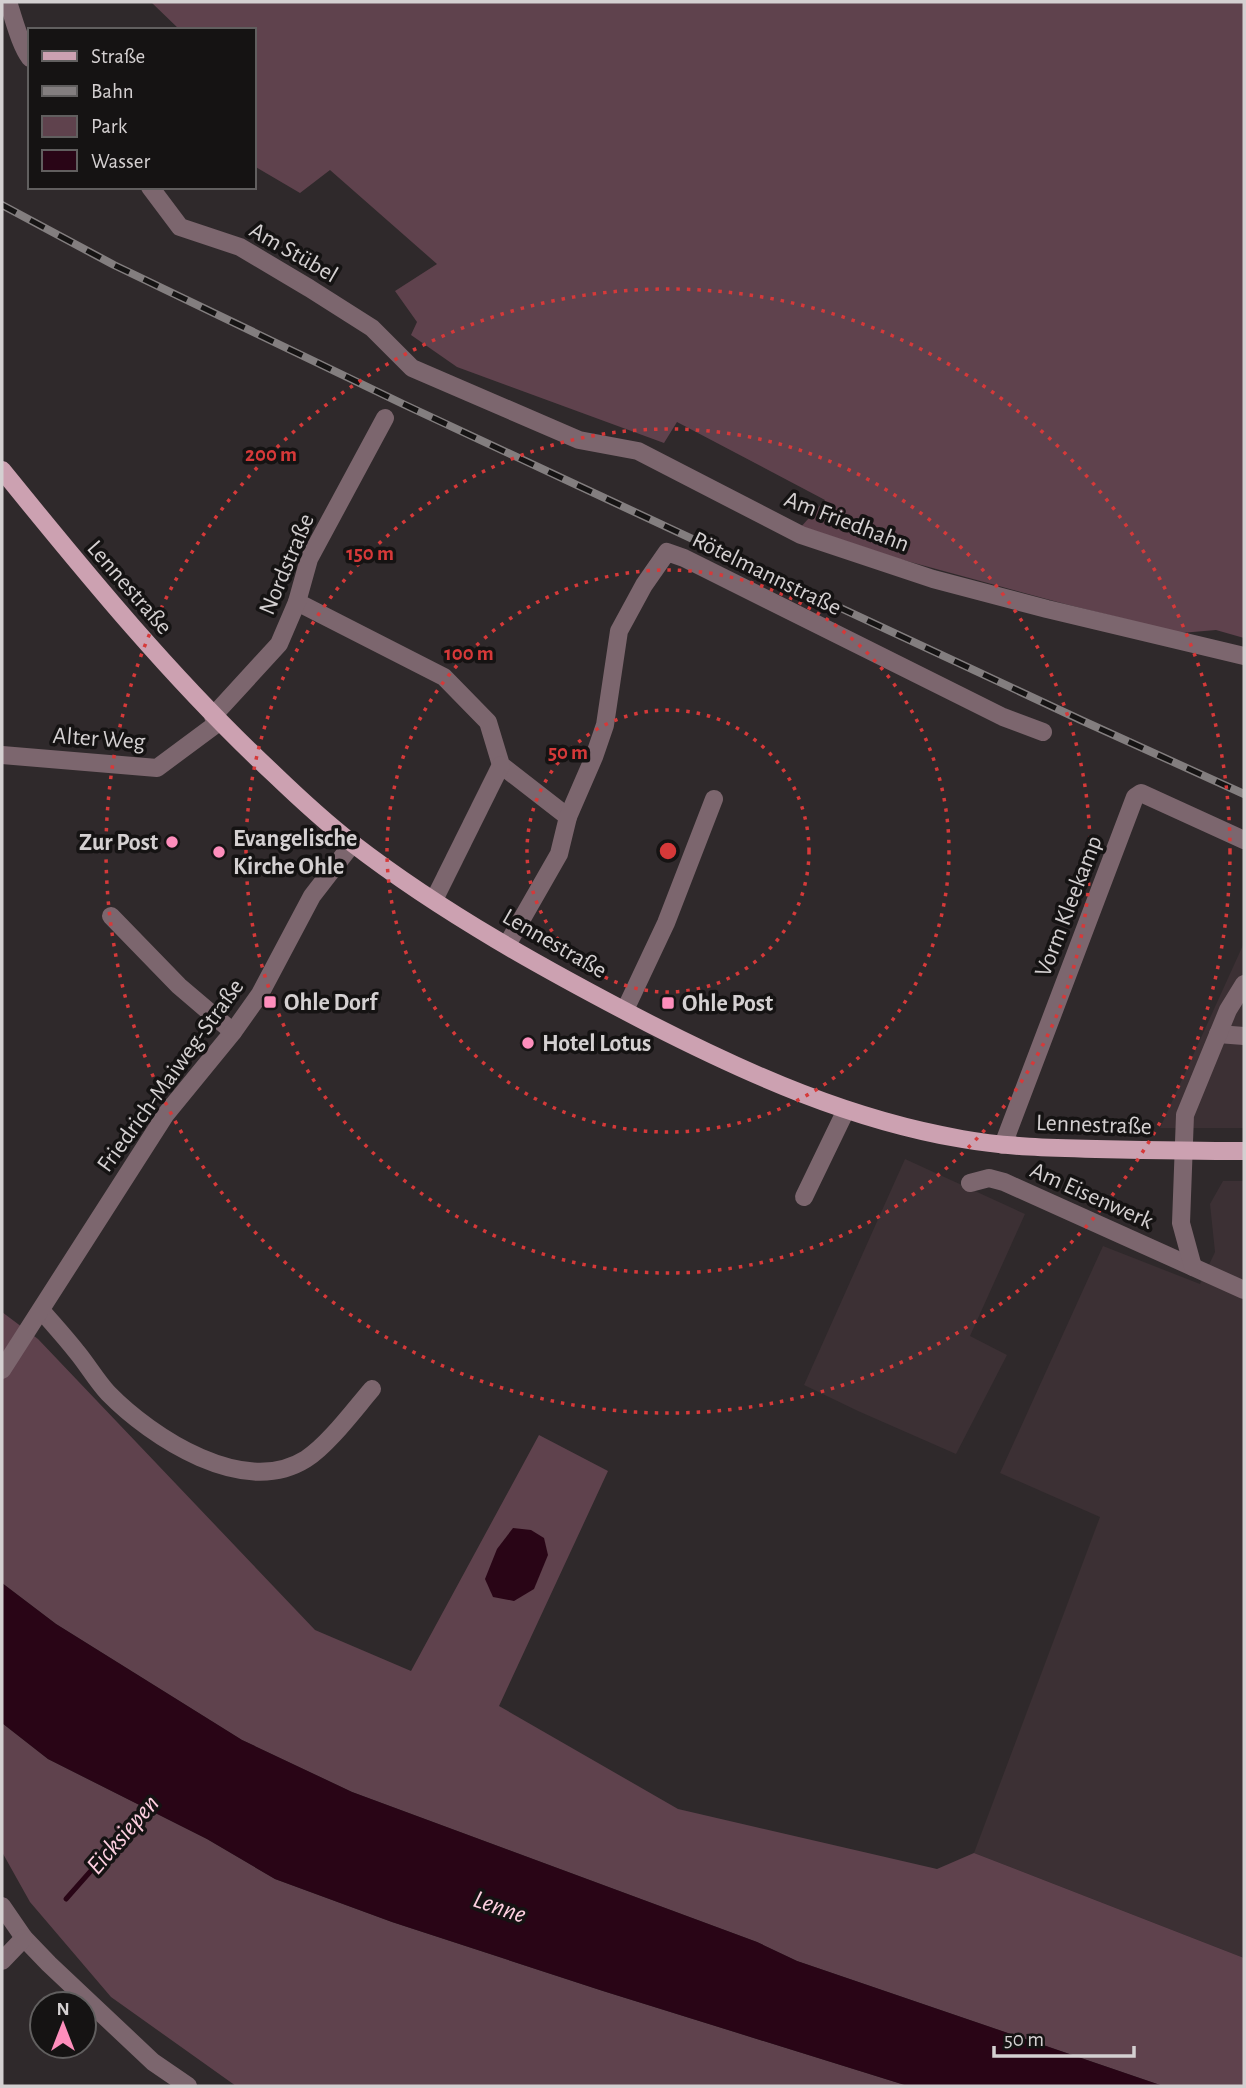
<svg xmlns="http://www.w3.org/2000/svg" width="1246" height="2088" viewBox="0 0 1246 2088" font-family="'Alegreya Sans',sans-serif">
	<rect width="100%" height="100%" fill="#2f292b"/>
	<g fill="#3c3034">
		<polygon points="1244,943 1244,1128 1160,1128"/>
		<polygon points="905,1159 1025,1214 970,1336 1007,1355 956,1454 858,1411 804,1385"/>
		<polygon points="1223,1181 1244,1181 1244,1958 974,1853 1100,1517 1000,1473 1103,1246 1200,1284 1215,1252 1210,1204"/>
	</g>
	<g fill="#5f424d">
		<polygon points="151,2 1244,2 1244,638 1216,630 1181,633 1065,604 848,545 800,528 825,500 677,422 664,443 457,367 411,335 417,322 395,291 437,264 330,170 300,193 254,166 254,30 180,30"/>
		<polygon points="2,1312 38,1339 315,1630 411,1671 539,1435 608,1471 499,1706 678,1809 937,1869 974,1853 1244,1958 1244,2086 1163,2086 797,1961 757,1942 352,1792 242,1740 56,1624 2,1583"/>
		<polygon points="2,1723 48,1759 207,1839 275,1879 392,1922 603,1991 908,2086 236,2086 111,1997 30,1902 2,1852"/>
	</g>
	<g fill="#290516">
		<polygon points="513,1528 531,1530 544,1538 548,1555 534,1589 514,1601 493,1597 485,1579 497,1549"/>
		<polygon points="2,1583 56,1624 242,1740 352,1792 757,1942 797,1961 1163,2086 908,2086 603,1991 392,1922 275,1879 207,1839 48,1759 2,1723"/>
	</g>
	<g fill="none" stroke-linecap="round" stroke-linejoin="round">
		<polyline stroke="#290516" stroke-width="5" points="66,1899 150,1804"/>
		<g stroke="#7c666e" stroke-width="18">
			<path d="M8,2C14,19 20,45 30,58"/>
			<polyline points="150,187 180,227 240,247 309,288 372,328 412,368 579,440 638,451 801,535 933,579 1047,609 1244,656"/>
			<polyline points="297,602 444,677 488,722 501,765 568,817"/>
			<polyline points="213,716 279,644 297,602 309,559 385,418"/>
			<polyline points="2,755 157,768 219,722"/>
			<polyline points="434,900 501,765"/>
			<polyline points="111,916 179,986 233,1032"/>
			<polyline points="507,945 559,854 568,817 594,757 605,725 619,631 644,585 667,552 684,558 1003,717 1043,732"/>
			<polyline points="625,1010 666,923 714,799"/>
			<polyline points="1218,1034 1244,1036"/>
			<polyline points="1003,1145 1135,797 1141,793 1244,840"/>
			<polyline points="970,1183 989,1178 1004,1182 1244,1290"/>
			<polyline points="804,1197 846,1110"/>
			<polyline points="1193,1267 1181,1223 1185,1115 1228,1010 1244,984"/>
			<path d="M41,1310C53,1324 65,1337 76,1351C87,1364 96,1380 108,1393C152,1438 244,1498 306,1459C328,1445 354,1410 372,1389"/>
			<polyline points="2,1370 166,1114 233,1032 260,994 312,896 353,843"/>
			<polyline points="2,1906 24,1938 49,1964 153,2062 188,2086"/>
			<polyline points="2,1961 24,1938"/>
		</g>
		<path stroke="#cca1b1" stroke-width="18" d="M2,470C88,576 174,681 274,774C299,798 325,822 352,843C444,914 548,971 650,1024C750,1075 851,1120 962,1139C1007,1147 1051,1148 1096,1149C1145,1150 1195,1151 1244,1151"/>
		<g stroke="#837e7f" stroke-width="8">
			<polyline id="rail" points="2,205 114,265 403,404 1083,721 1244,794"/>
		</g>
		<use href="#rail" stroke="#151313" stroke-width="5" stroke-dasharray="16" stroke-linecap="butt"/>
	</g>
	<g fill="none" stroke="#d63939" stroke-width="3.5" stroke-dasharray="3.5 7">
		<circle cx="668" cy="851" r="141"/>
		<circle cx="668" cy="851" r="281"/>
		<circle cx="668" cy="851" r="422"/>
		<circle cx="668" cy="851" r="562"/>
	</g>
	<g fill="#fe8ebc" stroke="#151313" stroke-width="2.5">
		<circle cx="172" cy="842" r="7"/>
		<circle cx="219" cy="852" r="7"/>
		<rect x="263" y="995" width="14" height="14" rx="3.5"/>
		<rect x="661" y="996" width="14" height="14" rx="3.5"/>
		<circle cx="528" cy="1043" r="7"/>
	</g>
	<g text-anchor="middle" stroke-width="7" stroke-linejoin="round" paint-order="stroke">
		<g font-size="24" fill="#d4d0d1" stroke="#151313">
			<text transform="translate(294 252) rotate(30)" y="8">Am Stübel</text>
			<text transform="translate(847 521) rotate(21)" y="8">Am Friedhahn</text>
			<text transform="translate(286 564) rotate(-67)" y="8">Nordstraße</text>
			<text transform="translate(767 573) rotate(26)" y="8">Rötelmannstraße</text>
			<text transform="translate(130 587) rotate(49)" y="8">Lennestraße</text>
			<text transform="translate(99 738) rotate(4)" y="8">Alter Weg</text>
			<text transform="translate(1068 906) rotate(-69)" y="8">Vorm Kleekamp</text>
			<text transform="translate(555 943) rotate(30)" y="8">Lennestraße</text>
			<text transform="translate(170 1075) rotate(-54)" y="8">Friedrich-Maiweg-Straße</text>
			<text transform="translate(1094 1124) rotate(2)" y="8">Lennestraße</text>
			<text transform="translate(1092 1195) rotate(24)" y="8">Am Eisenwerk</text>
		</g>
		<g font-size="24" font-weight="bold" fill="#d4d0d1" stroke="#151313" text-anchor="start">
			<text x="233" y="846">Evangelische<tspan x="233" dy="28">Kirche Ohle</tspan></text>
			<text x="158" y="850" text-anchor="end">Zur Post</text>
			<text x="284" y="1010">Ohle Dorf</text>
			<text x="682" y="1011">Ohle Post</text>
			<text x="542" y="1051">Hotel Lotus</text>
		</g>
		<g font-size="26" font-style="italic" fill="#fecfe0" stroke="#151313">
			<text transform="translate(122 1834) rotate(-49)" y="9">Eicksiepen</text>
			<text transform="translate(500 1906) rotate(19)" y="9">Lenne</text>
		</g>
	</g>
	<circle cx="668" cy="851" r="10" fill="#d63939" stroke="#151313" stroke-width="3.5"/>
	<g font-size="21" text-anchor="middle" font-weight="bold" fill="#d63939" stroke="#151313" stroke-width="7" stroke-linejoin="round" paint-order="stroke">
		<text x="271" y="461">200 m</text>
		<text x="370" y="560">150 m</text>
		<text x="469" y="660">100 m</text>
		<text x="568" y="759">50 m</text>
	</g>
	<rect width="1246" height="2088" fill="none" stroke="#d4d0d1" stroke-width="7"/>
	<rect x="28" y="28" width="228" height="161" fill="#151313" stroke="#615f5f" stroke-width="2"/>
	<rect x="42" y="51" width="35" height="10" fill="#cca1b1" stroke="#615f5f" stroke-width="2"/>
	<text x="91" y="63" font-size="21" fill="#d4d0d1">Straße</text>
	<rect x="42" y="86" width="35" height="10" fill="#837e7f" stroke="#615f5f" stroke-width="2"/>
	<text x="91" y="98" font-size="21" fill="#d4d0d1">Bahn</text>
	<rect x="42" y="116" width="35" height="21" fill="#5f424d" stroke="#615f5f" stroke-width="2"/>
	<text x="91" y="133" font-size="21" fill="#d4d0d1">Park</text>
	<rect x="42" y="150" width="35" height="21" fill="#290516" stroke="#615f5f" stroke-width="2"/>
	<text x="91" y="168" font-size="21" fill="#d4d0d1">Wasser</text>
	<g transform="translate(63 2025)"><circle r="33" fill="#151313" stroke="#615f5f" stroke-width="2"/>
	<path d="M0-5L12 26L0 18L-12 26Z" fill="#fe8ebc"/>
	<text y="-10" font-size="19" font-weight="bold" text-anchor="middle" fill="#d4d0d1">N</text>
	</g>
	<path d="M994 2046v10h140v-10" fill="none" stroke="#d4d0d1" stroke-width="3.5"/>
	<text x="1004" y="2046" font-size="21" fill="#d4d0d1" stroke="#151313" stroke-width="5" paint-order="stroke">50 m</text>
</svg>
